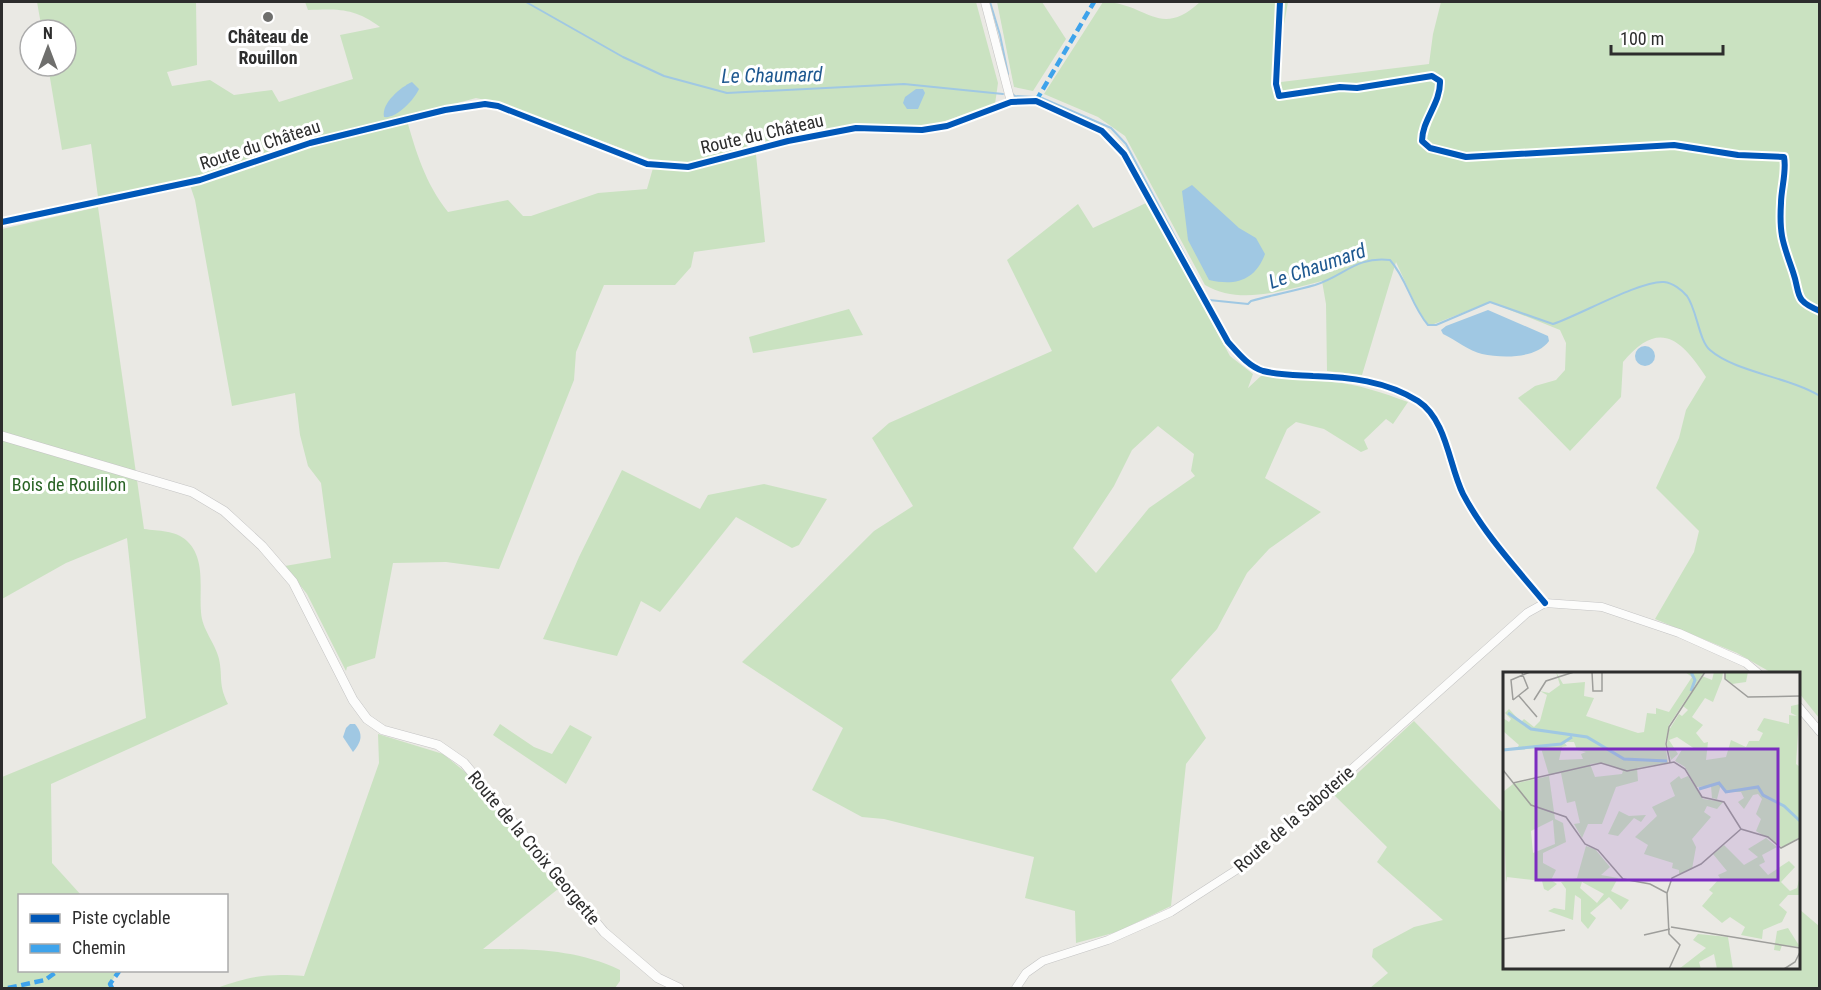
<svg xmlns="http://www.w3.org/2000/svg" width="1821" height="990" viewBox="0 0 1821 990" font-family="'Roboto Condensed',sans-serif">
	<rect width="100%" height="100%" fill="#eae9e4"/>
	<g fill="#cae2c1" fill-rule="evenodd">
		<path d="M37,2H196L197,65L167,72L172,86L210,80L234,95L272,90L279,102L353,79L340,35L380,27C354,8 339,9 308,10L305,2H976L998,83L995,104L930,126L838,127L755,145L765,242L694,252L691,267L675,285H604L576,352L574,380L499,569L446,562L393,563L375,658L347,667L346,671L307,594L285,566L331,558L321,483L308,466L300,435L295,393L232,406L195,200L188,179L98,197L91,144L62,150L48,66H66V30H42ZM476,98L507,105L655,161L647,189L598,193L531,216H523L508,200L448,212C425,183 416,152 406,117Z"/>
		<polygon points="997,2 1042,2 1066,39 1033,91 1014,87"/>
		<path d="M1103,2C1146,2 1159,40 1200,2H1288L1283,30L1281,82L1429,64L1433,34L1441,2H1819V718L1799,693L1798,674L1772,673L1737,653L1655,619L1694,552L1699,531L1656,488L1679,438L1686,410L1706,377C1680,337 1658,320 1623,362L1621,397L1570,451L1518,398L1535,386L1556,380L1565,370L1566,343L1560,330L1490,302L1429,326L1417,308L1396,262L1362,375L1327,371L1326,304L1322,281C1285,290 1240,306 1205,285L1125,136L1098,117L1044,94Z"/>
		<path d="M1146,203L1230,356L1253,374L1248,388L1262,375C1285,381 1308,379 1332,382C1358,384 1383,393 1408,402L1393,424L1386,419L1364,440L1368,449L1361,452L1324,429L1296,422L1287,429L1265,478L1321,512L1269,549L1247,573L1217,629L1171,680L1206,738L1186,764L1171,906L1117,932L1076,943L1075,911L1025,898L1034,857L884,819L862,817L812,790L843,728L742,662L874,531L913,506L872,438L889,423L1052,351L1007,260L1078,204L1093,228ZM1158,426L1194,454L1191,471L1195,476L1149,508L1096,573L1073,548L1114,486L1132,450Z"/>
		<path d="M98,207L144,529C158,531 176,530 187,541C206,559 199,589 201,612C202,630 215,642 219,659C223,678 218,684 228,704L51,784L52,863L81,895L20,896V970L117,971L109,988H2V777L146,718L127,538L66,563L2,599V229Z"/>
		<polygon points="849,309 863,335 753,353 749,337"/>
		<polygon points="622,470 700,509 708,495 764,484 827,499 799,545 792,548 736,517 660,612 641,601 617,656 543,639 579,557"/>
		<polygon points="1414,721 1504,814 1504,968 1798,968 1799,909 1819,926 1819,988 1370,988 1388,973 1372,957 1373,949 1414,927 1443,920 1377,862 1387,847 1334,795"/>
		<polygon points="500,724 534,747 552,754 570,725 592,737 566,784 493,735"/>
		<path d="M378,734L443,754L469,775L558,889L483,949C531,949 576,949 620,970V981L615,988H217C250,976 269,973 304,976L379,763Z"/>
	</g>
	<g fill="#a0c8e3">
		<path d="M412,82L419,89C414,100 396,119 384,117C381,103 401,87 412,82Z"/>
		<polygon points="916,89 923,89 925,93 918,109 907,109 903,103 905,97"/>
		<path d="M1192,185L1239,228L1256,238L1265,254C1255,281 1235,286 1209,280L1188,240L1182,191Z"/>
		<path d="M1488,310L1548,336L1549,341C1536,359 1502,358 1482,354C1469,351 1456,340 1443,334L1441,330L1446,326Z"/>
		<circle cx="1645" cy="356" r="10"/>
		<path d="M350,724H355C364,735 361,742 353,752L343,737L346,728Z"/>
	</g>
	<g fill="none" stroke-linecap="round" stroke-linejoin="round">
		<g stroke="#a0c8e3" stroke-width="2">
			<polyline points="526,2 623,57 664,76 727,93 904,84 1003,94"/>
			<polyline points="990,2 1000,35 1008,74"/>
			<polyline points="1011,93 1015,96 1034,97"/>
			<polyline points="1042,98 1111,128 1126,144 1206,295"/>
			<path d="M1209,300L1248,304L1251,301C1272,295 1294,291 1315,285C1344,276 1356,256 1390,260C1407,279 1411,305 1428,325H1436L1490,302L1553,324C1578,316 1641,280 1664,282C1673,283 1682,290 1687,296C1697,310 1699,341 1710,350C1735,372 1789,377 1820,396"/>
		</g>
		<g stroke="#c4c4c4" stroke-width="9">
			<g id="minor">
				<polyline points="985,2 1011,102"/>
				<path d="M2,222L200,180L310,143L445,110L485,104L498,106L647,164L688,167L788,141L856,128L922,130L947,126L1011,102L1036,101L1102,131L1124,154L1228,342C1238,353 1248,366 1263,371C1279,375 1297,375 1313,376C1349,377 1386,381 1418,401C1447,420 1449,466 1463,494C1484,534 1517,569 1545,603"/>
				<polyline points="1798,706 1820,732"/>
				<polyline points="1016,988 1026,973 1043,961 1108,940 1171,912 1244,865 1527,613 1545,603 1602,607 1679,633 1746,663 1759,674"/>
			</g>
		</g>
		<g stroke="#c4c4c4" stroke-width="10">
			<polyline id="tertiary" points="2,436 192,492 224,511 262,546 293,582 353,700 367,719 383,730 438,745 464,763 604,932 658,978 679,988"/>
		</g>
		<use href="#minor" stroke="#fcfcfb" stroke-width="8"/>
		<use href="#tertiary" stroke="#fcfcfb" stroke-width="9"/>
		<g stroke="#3ea3eb" stroke-width="4.5" stroke-dasharray="9 4.5" stroke-linecap="butt">
			<polyline points="1036,101 1094,2"/>
			<polyline points="8,988 45,980 59,970"/>
			<polyline points="112,988 110,984 120,970"/>
		</g>
		<g stroke="#fff" stroke-width="10">
			<g id="cycleway">
				<path d="M1280,2L1276,84L1279,96L1340,87L1357,88L1432,76L1440,81C1441,103 1422,120 1422,141L1430,148L1466,157L1674,145L1738,155L1784,157C1787,171 1781,189 1781,203C1779,235 1783,243 1793,272C1801,295 1793,300 1820,311"/>
				<path d="M2,222L200,180L310,143L445,110L485,104L498,106L647,164L688,167L788,141L856,128L922,130L947,126L1011,102L1036,101L1102,131L1124,154L1228,342C1238,353 1248,366 1263,371C1279,375 1297,375 1313,376C1349,377 1386,381 1418,401C1447,420 1449,466 1463,494C1484,534 1517,569 1545,603"/>
			</g>
		</g>
		<use href="#cycleway" stroke="#0057b8" stroke-width="6"/>
	</g>
	<circle fill="#6f6f6d" stroke="#fff" stroke-width="2" cx="268" cy="17" r="6"/>
	<g text-anchor="middle" stroke-width="6" stroke-linejoin="round" paint-order="stroke">
		<g font-size="18" font-weight="bold" fill="#2d2d2d" stroke="#fff">
			<text x="268" y="43">Château de<tspan x="268" dy="21">Rouillon</tspan></text>
		</g>
		<g font-size="18" fill="#2d2d2d" stroke="#fff">
			<text transform="translate(762 134) rotate(-13)" y="6">Route du Château</text>
			<text transform="translate(260 145) rotate(-18)" y="6">Route du Château</text>
			<text transform="translate(1294 819) rotate(-41)" y="6">Route de la Saboterie</text>
			<text transform="translate(534 848) rotate(50)" y="6">Route de la Croix Georgette</text>
		</g>
		<g font-size="18" fill="#286324" stroke="#fff">
			<text x="69" y="491">Bois de Rouillon</text>
		</g>
		<g font-size="20" font-style="italic" fill="#1e5890" stroke="#fff">
			<text transform="translate(772 75) rotate(-1)" y="7">Le Chaumard</text>
			<text transform="translate(1317 266) rotate(-19)" y="7">Le Chaumard</text>
		</g>
	</g>
	<g transform="translate(1503 672)">
		<rect width="297" height="297" fill="#eae9e4"/>
		<path d="M53,0L60,12L82,10L81,24L91,26L83,44L135,61L141,60L144,41L153,42V36L166,40L189,5L182,0H201L166,53L162,71L165,91L134,96L135,109L113,115L99,152H85L79,166L71,152L77,151L72,129L64,131L58,101L46,103L38,76L13,78L16,73L0,59V46L6,50L8,47L2,41L6,37L18,50L21,47L31,55L37,49L44,23L37,19L46,21L57,13ZM61,70H71L74,78L83,80L78,82L80,87L56,88L59,75L64,74ZM100,91L120,99L119,102L92,105L87,92ZM211,0H220L219,7L210,30L202,26L189,45L200,53L193,61L201,71L205,70L203,88L223,85L228,68L243,75L246,69H256L260,61L254,58L261,46L286,52V43L294,44L288,41V34L297,32L293,92L297,95V165L279,175L253,159L258,147L253,142L259,127L255,122L250,123L241,137L235,130L241,126L238,120H223L218,112L214,127L209,126L208,114L193,115L182,95L172,89L180,76L192,77L174,65L166,68L175,82L168,88L164,72L166,58L176,42L179,44L185,38L180,34L199,4L209,8ZM223,0H245L243,10L229,12L222,7ZM46,104L52,147L60,151L63,170L40,181V191L53,198L48,208L54,212L45,219L41,217L39,209L4,205L3,211L0,120L10,112ZM50,148L52,172L30,181L28,159ZM176,104L178,107L185,104L200,127L220,130L214,137L204,134L201,140L208,145L189,167L193,175L189,197L176,202V198L169,196L170,191L141,182L145,173L132,165L154,144L149,135L172,124L167,111ZM116,139L126,144L143,143L138,150L131,146L115,164L105,162ZM263,166L274,175L259,183L262,190L256,193L265,203L286,189L292,195L278,210L287,219L294,216L297,204V223H285L276,233L284,240L279,250L260,258L259,267L238,263L242,255L227,245L219,251L199,234L210,221L206,218L217,206L215,203L224,199L210,182L221,173L241,193L255,185L245,177ZM83,174L92,177L107,195L98,203L115,206L108,219L126,228L118,238L106,225L87,241L93,246L85,257L78,249V227L72,223L70,248L45,239L51,236L62,238L63,217L58,210L74,206ZM79,210L101,222L94,231L77,216ZM285,256L297,275L279,273L277,279L271,278L274,259ZM195,262L225,265L230,297H214L211,282L196,290L198,297H176L203,276L190,268Z" fill="#cae2c1" fill-rule="evenodd"/>
		<path fill="none" stroke="#a0c8e3" stroke-width="3" d="M188,0L192,8L188,19M5,41L28,57L84,65L121,87L164,89M0,78L58,72L69,65M196,117L216,111L223,120L255,115L260,123L281,134L297,149"/>
		<path fill="none" stroke="#9e9e9b" stroke-width="1.5" d="M89,0L90,19H99V0M222,0V7L245,25L297,24M16,24L34,45M10,28L8,8L27,0M10,28L25,16L19,1M31,28L43,9L71,0M167,90L163,72L166,55L202,0M0,98L28,133L63,145L82,172L95,178L120,207L147,212L164,221L166,262L177,273L166,297M10,111L98,91L124,99L171,90L182,97L199,125L221,130L238,157L265,165L278,176L297,166M164,221L169,206L198,192L238,157M168,255L297,276M141,263L167,257M0,267L62,258M281,297L292,290L297,280"/>
		<path fill="#7b2cbf" fill-opacity="0.15" stroke="#7b2cbf" stroke-width="3" d="M33,77H275V208H33Z"/>
		<rect width="297" height="297" fill="none" stroke="#2d2d2d" stroke-width="3"/>
	</g>
	<rect width="1821" height="990" fill="none" stroke="#2d2d2d" stroke-width="6"/>
	<rect x="18" y="894" width="210" height="78" fill="#ffffff" stroke="#ababab" stroke-width="1.5"/>
	<rect x="30" y="914" width="30" height="9" fill="#0057b8" stroke="#ababab" stroke-width="1.5"/>
	<text x="72" y="924" font-size="18" fill="#2d2d2d">Piste cyclable</text>
	<rect x="30" y="944" width="30" height="9" fill="#3ea3eb" stroke="#ababab" stroke-width="1.5"/>
	<text x="72" y="954" font-size="18" fill="#2d2d2d">Chemin</text>
	<g transform="translate(48 48)"><circle r="28" fill="#ffffff" stroke="#ababab" stroke-width="1.5"/>
	<path d="M0-4.5L10 22L0 15L-10 22Z" fill="#6f6f6d"/>
	<text y="-9" font-size="16" font-weight="bold" text-anchor="middle" fill="#2d2d2d">N</text>
	</g>
	<path d="M1611 45v9h112v-9" fill="none" stroke="#2d2d2d" stroke-width="3"/>
	<text x="1620" y="45" font-size="18" fill="#2d2d2d" stroke="#ffffff" stroke-width="4.5" paint-order="stroke">100 m</text>
</svg>
